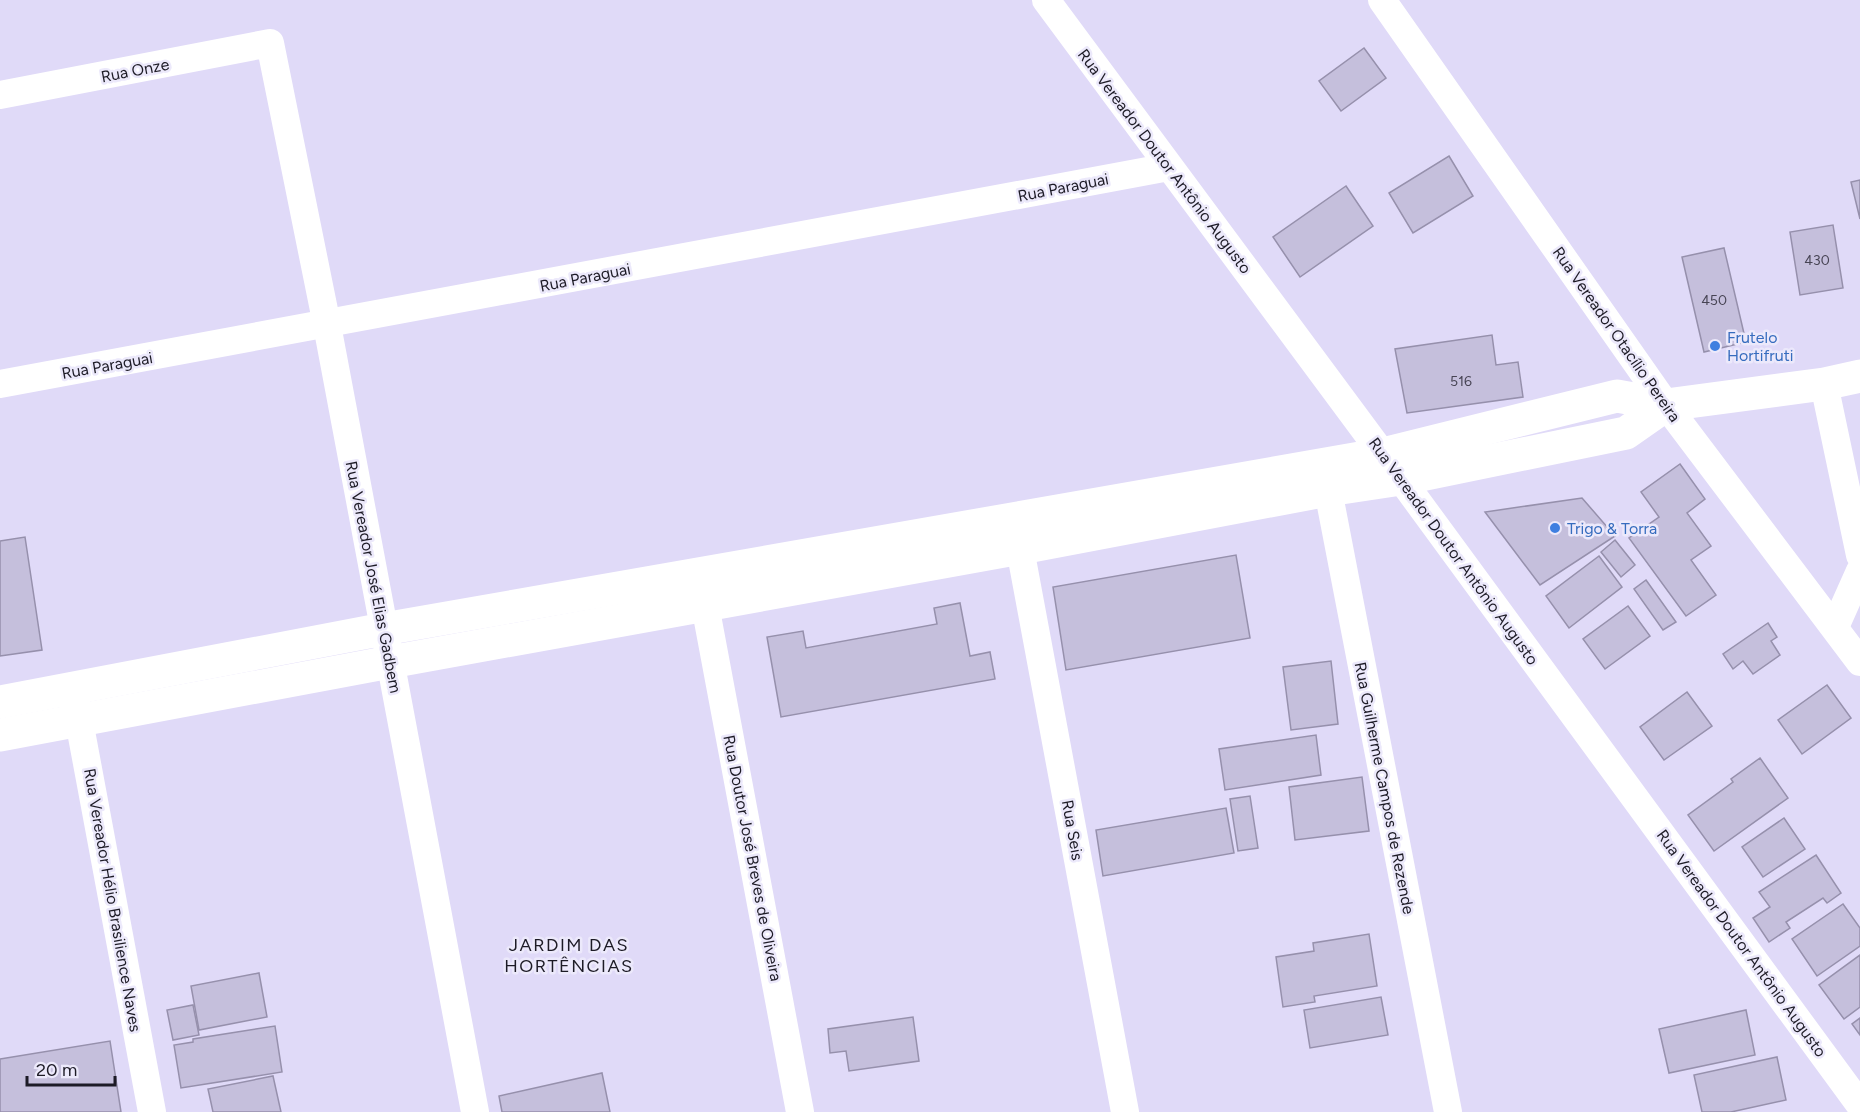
<svg xmlns="http://www.w3.org/2000/svg" width="1860" height="1112" viewBox="0 0 1860 1112" font-family="Figtree,sans-serif">
	<rect width="100%" height="100%" fill="#e0daf8"/>
	<g fill="#c5bfdc" stroke="#9690ac" stroke-width="1.5">
		<polygon points="1364,48 1386,78 1341,111 1319,81"/>
		<polygon points="1449,156 1473,196 1413,233 1389,193"/>
		<polygon points="1860,180 1860,219 1851,182"/>
		<polygon points="1346,186 1373,226 1300,277 1273,237"/>
		<polygon points="1833,225 1843,288 1800,295 1790,232"/>
		<polygon points="1724,248 1746,342 1704,352 1682,257"/>
		<polygon points="1492,335 1496,365 1518,362 1523,397 1407,413 1395,349"/>
		<polygon points="1680,464 1705,499 1687,513 1711,546 1691,560 1716,595 1686,616 1629,538 1659,517 1641,492"/>
		<polygon points="1582,498 1615,536 1540,585 1485,512"/>
		<polygon points="25,537 42,650 0,656 0,541"/>
		<polygon points="1615,540 1635,565 1621,577 1601,552"/>
		<polygon points="1236,555 1250,638 1066,670 1053,587"/>
		<polygon points="1599,556 1622,587 1569,628 1546,596"/>
		<polygon points="1646,580 1676,622 1663,630 1634,589"/>
		<polygon points="960,603 970,656 990,652 995,679 781,717 767,637 803,631 806,648 937,624 934,608"/>
		<polygon points="1628,606 1650,636 1605,669 1583,639"/>
		<polygon points="1768,623 1777,637 1771,641 1780,655 1753,674 1743,661 1733,669 1723,654"/>
		<polygon points="1331,661 1338,724 1291,730 1283,667"/>
		<polygon points="1827,685 1851,718 1802,754 1778,720"/>
		<polygon points="1687,692 1712,726 1664,760 1640,727"/>
		<polygon points="1316,735 1321,775 1225,790 1219,749"/>
		<polygon points="1760,758 1788,798 1714,851 1688,815 1733,782 1731,779"/>
		<polygon points="1362,777 1369,831 1295,840 1289,787"/>
		<polygon points="1250,796 1258,848 1238,851 1230,799"/>
		<polygon points="1226,808 1234,853 1103,876 1096,830"/>
		<polygon points="1784,818 1805,849 1763,877 1742,847"/>
		<polygon points="1816,855 1841,893 1827,903 1823,898 1786,922 1790,928 1769,942 1753,918 1770,907 1759,892"/>
		<polygon points="1843,904 1860,928 1860,946 1817,976 1792,939"/>
		<polygon points="1369,934 1377,986 1314,996 1315,1002 1283,1007 1276,957 1314,951 1313,943"/>
		<polygon points="1860,955 1860,1007 1844,1019 1819,985"/>
		<polygon points="259,973 267,1017 199,1030 191,986"/>
		<polygon points="1381,997 1388,1035 1310,1048 1304,1010"/>
		<polygon points="193,1005 199,1035 173,1040 167,1010"/>
		<polygon points="1746,1010 1755,1055 1669,1073 1659,1029"/>
		<polygon points="913,1017 919,1061 849,1071 846,1051 830,1053 828,1029"/>
		<polygon points="1860,1018 1860,1035 1852,1024"/>
		<polygon points="275,1026 282,1072 181,1088 174,1045 193,1042 193,1039"/>
		<polygon points="110,1041 121,1112 0,1112 0,1059"/>
		<polygon points="1777,1057 1786,1100 1731,1112 1702,1112 1694,1075"/>
		<polygon points="602,1073 610,1112 502,1112 499,1096"/>
		<polygon points="273,1076 281,1112 213,1112 208,1089"/>
	</g>
	<g fill="none" stroke-linecap="round" stroke-linejoin="round">
		<g stroke="#fff" stroke-width="28">
			<polyline points="1046,0 1401,479 1860,1105"/>
			<polyline points="1382,0 1666,405 1860,662"/>
			<polyline points="0,95 270,43 327,325 475,1112"/>
			<polyline points="0,384 1169,167"/>
			<polyline points="1824,384 1860,555"/>
			<polyline points="1326,469 1328,490 1448,1112"/>
			<polyline points="1016,527 1125,1112"/>
			<polyline points="705,605 800,1112"/>
			<polyline points="1835,627 1860,571"/>
			<polyline points="75,699 152,1112"/>
		</g>
		<g stroke="#fff" stroke-width="33">
			<polyline points="0,702 384,629 1383,454 1617,396 1666,405 1824,384 1860,376"/>
			<polyline points="0,735 390,662 1021,548 1328,490 1401,479 1626,433 1666,405"/>
		</g>
	</g>
	<g fill="#3f7fe0" stroke="#ece9fb" stroke-width="2">
		<circle cx="1715" cy="346" r="6"/>
		<circle cx="1555" cy="528" r="6"/>
	</g>
	<g text-anchor="middle" stroke-width="5" stroke-linejoin="round" paint-order="stroke">
		<g font-size="14" fill="#474454">
			<text x="1817" y="265">430</text>
			<text x="1714" y="305">450</text>
			<text x="1461" y="386">516</text>
		</g>
		<g font-size="16" fill="#1d1b26" stroke="#ece9fb">
			<text transform="translate(135 70) rotate(-11)" y="6">Rua Onze</text>
			<text transform="translate(1165 161) rotate(53)" y="6">Rua Vereador Doutor Antônio Augusto</text>
			<text transform="translate(1063 187) rotate(-11)" y="6">Rua Paraguai</text>
			<text transform="translate(585 277) rotate(-11)" y="6">Rua Paraguai</text>
			<text transform="translate(1617 334) rotate(55)" y="6">Rua Vereador Otacílio Pereira</text>
			<text transform="translate(107 365) rotate(-10)" y="6">Rua Paraguai</text>
			<text transform="translate(1454 551) rotate(54)" y="6">Rua Vereador Doutor Antônio Augusto</text>
			<text transform="translate(374 577) rotate(79)" y="6">Rua Vereador José Elias Gadbem</text>
			<text transform="translate(1385 788) rotate(79)" y="6">Rua Guilherme Campos de Rezende</text>
			<text transform="translate(1073 830) rotate(80)" y="6">Rua Seis</text>
			<text transform="translate(753 858) rotate(79)" y="6">Rua Doutor José Breves de Oliveira</text>
			<text transform="translate(113 900) rotate(80)" y="6">Rua Vereador Hélio Brasilience Naves</text>
			<text transform="translate(1742 943) rotate(54)" y="6">Rua Vereador Doutor Antônio Augusto</text>
		</g>
		<g font-size="16" fill="#366cbe" stroke="#ece9fb" text-anchor="start">
			<text x="1727" y="343">Frutelo<tspan x="1727" dy="18">Hortifruti</tspan></text>
			<text x="1567" y="534">Trigo &amp; Torra</text>
		</g>
		<g font-size="18" letter-spacing="1.5" fill="#1d1b26" stroke="#ece9fb">
			<text x="569" y="951">JARDIM DAS<tspan x="569" dy="21">HORTÊNCIAS</tspan></text>
		</g>
	</g>
	<path d="M27 1076v9h88v-9" fill="none" stroke="#1d1b26" stroke-width="3"/>
	<text x="36" y="1076" font-size="18" fill="#1d1b26" stroke="#ece9fb" stroke-width="4.5" paint-order="stroke">20 m</text>
</svg>
